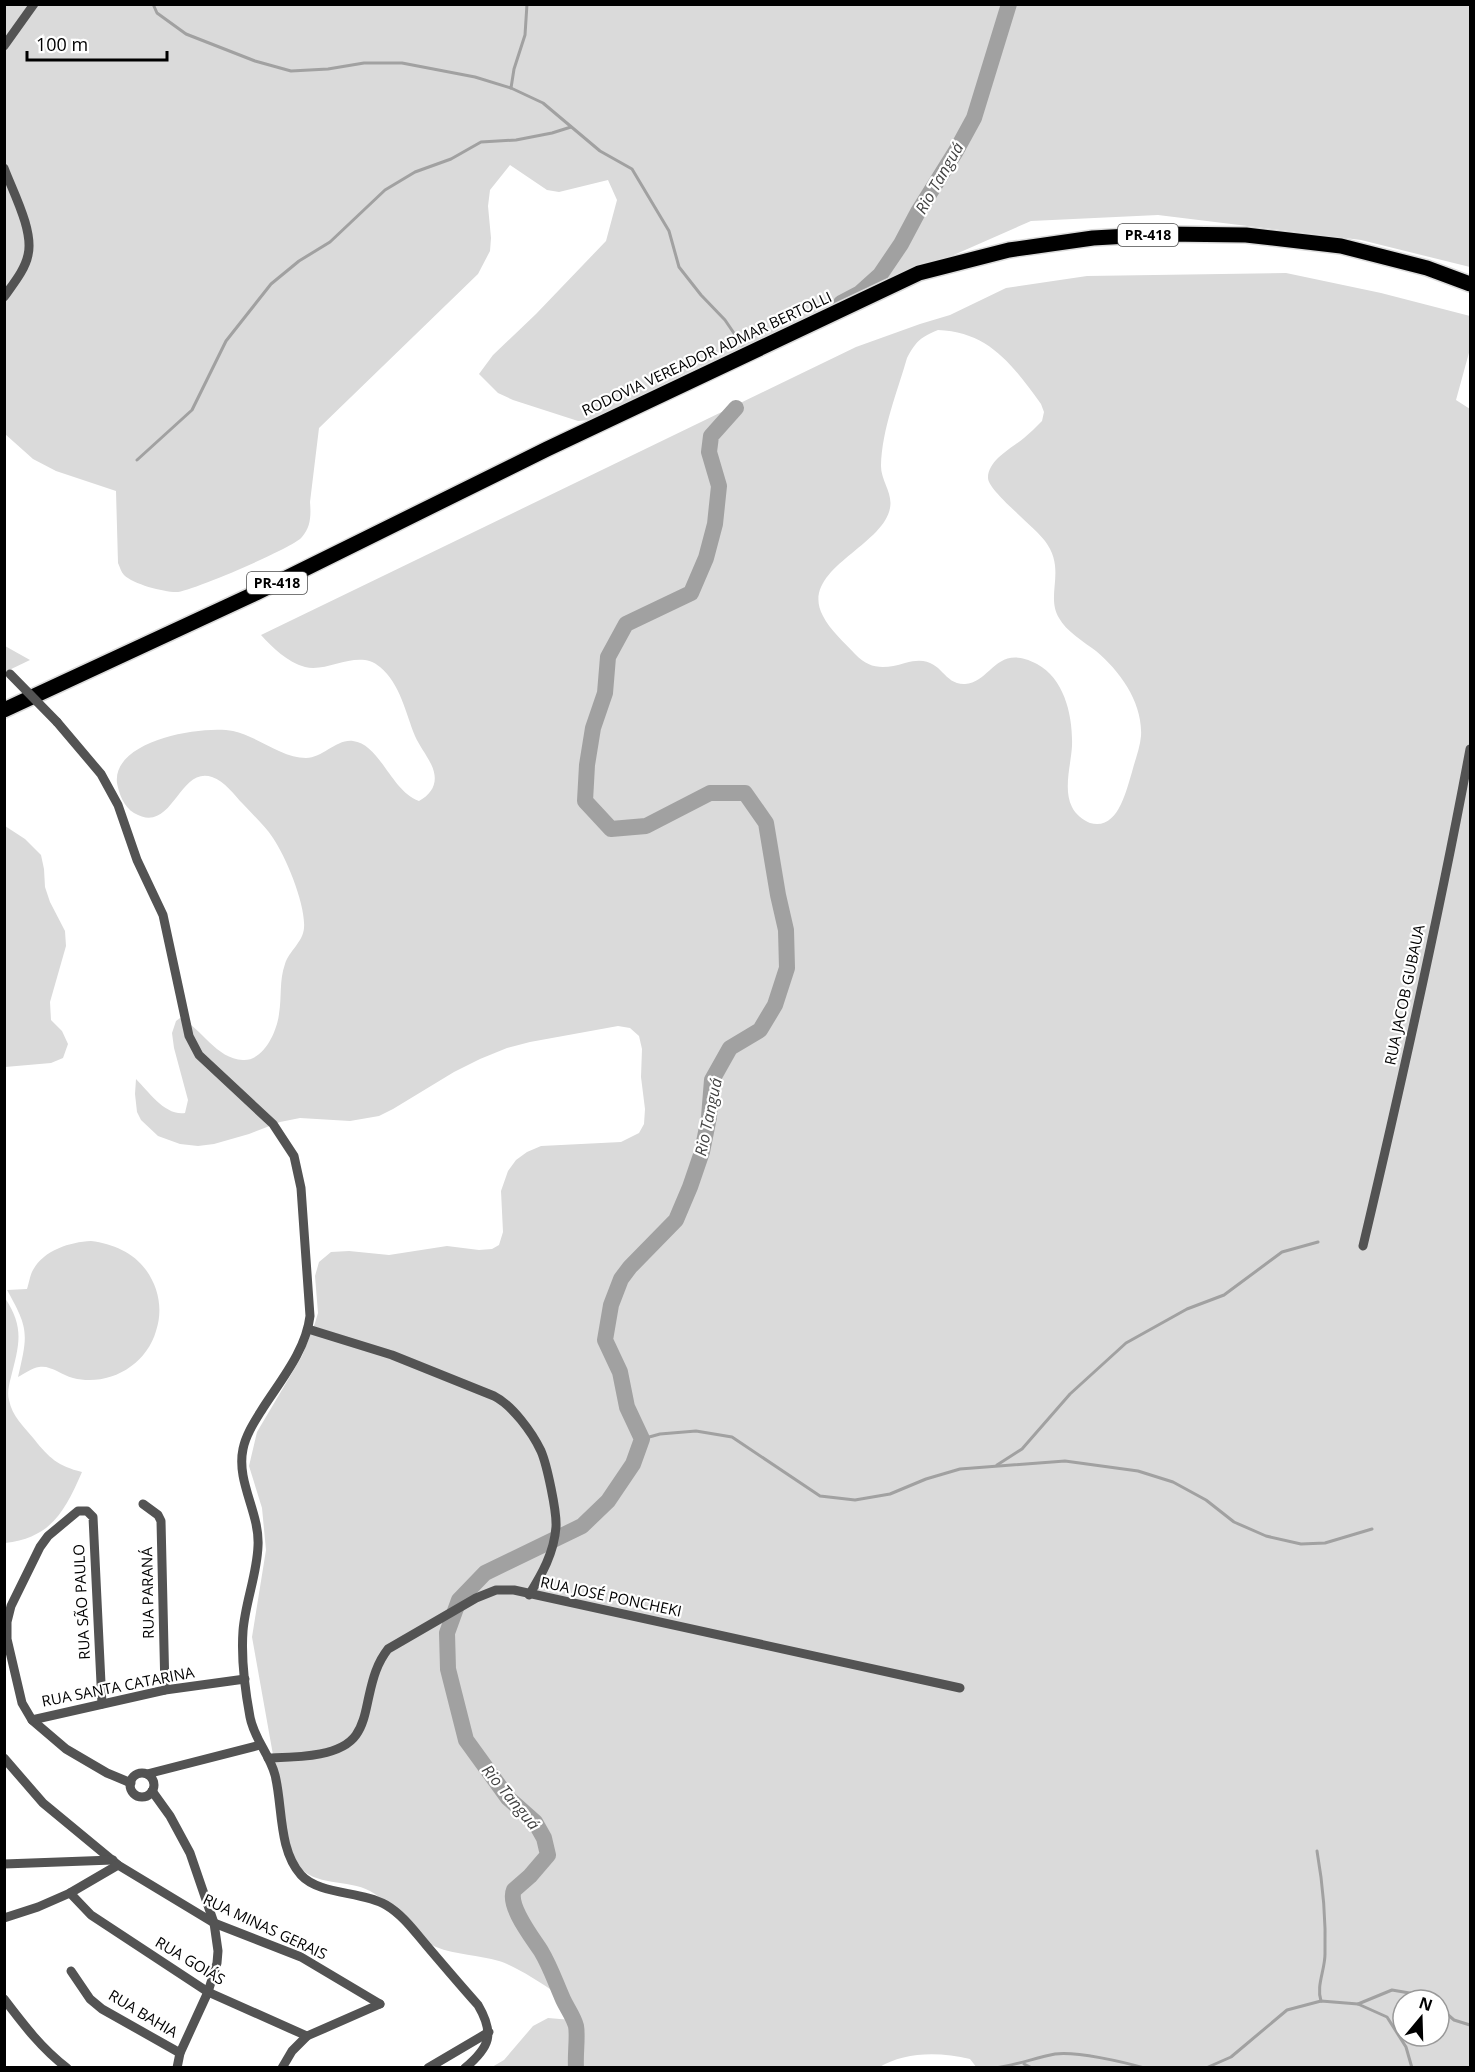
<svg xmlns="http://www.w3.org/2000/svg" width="1475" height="2072" viewBox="0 0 1475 2072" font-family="'Open Sans',sans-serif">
	<rect width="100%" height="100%" fill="#fff"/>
	<g fill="#dadada" fill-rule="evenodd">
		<path d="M4,5H1470V267L1361,240L1158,215L1031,221L697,368L591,420L578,421L513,400L498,393L479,374L493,355L536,314L606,241L617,200L608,180L559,192L547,190L510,165L490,190L488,206L491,238L490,251L478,274L319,428L310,502C311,515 311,527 302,537C295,547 188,593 176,592C163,592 133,584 124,575C121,572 120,567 118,563L116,491L56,471L33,459L5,434Z"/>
		<path d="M1286,273L1381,293L1470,316V349L1456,400L1470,409V2067L977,2068L970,2059C940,2052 905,2051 878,2068L492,2067L504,2060L533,2026L548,2018L572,2020L577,2017L576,2009C561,1995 519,1967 499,1961C479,1955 456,1955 436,1947C410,1935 395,1905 370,1891C348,1879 314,1887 298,1865C293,1858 291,1847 288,1839L252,1637L266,1550L262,1508L249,1466L257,1432L302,1356L315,1323L318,1313L315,1276L319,1262L331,1252L349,1251L389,1255L447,1246L479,1250L492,1249L499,1245L503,1232L501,1191L508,1171L516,1160L527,1152L541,1146L621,1142L639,1133L644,1124L645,1109L641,1077L642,1049L639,1036L630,1028L618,1026L530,1042L507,1048L480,1059L454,1072L393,1109L379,1116L350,1121L300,1118L280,1122L249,1134L214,1144L198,1146L180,1144L158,1136L141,1120L137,1112L135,1094L136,1079C149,1092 165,1116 185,1113L188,1100L174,1048L172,1033L176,1021L180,1018C202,1028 216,1059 243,1060C264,1061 277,1031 279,1014C282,996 279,981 285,964C289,951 303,942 304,928C306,905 286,857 273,838C265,826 253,815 243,804C234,795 225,781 212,777C178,766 173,836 134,813C124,807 119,794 117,783C112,740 203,725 233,731C257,736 282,758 306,758C323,758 336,739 353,741C380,744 391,791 419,801C434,793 439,780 431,764C426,754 419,745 415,736C406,714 400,683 380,667C358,648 329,673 305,667C287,662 273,648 261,635L856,347L920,324L950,315L1006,288L1087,276ZM938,330C990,332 1013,366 1041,404L1044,412L1042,421C1036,427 1030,433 1024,438C1012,448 988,460 988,478C988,491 1035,527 1045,541C1067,570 1045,595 1059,618C1066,631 1084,642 1096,651C1120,671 1143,703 1141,736C1140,748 1135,760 1132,772C1126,791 1118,831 1090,823C1083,820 1075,814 1072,807C1063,789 1071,765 1072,746C1073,717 1065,679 1037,664C996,642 992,682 965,684C940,685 943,652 905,663C885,669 870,670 855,654C844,642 830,630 823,616C798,570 883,547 890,508C893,493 881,481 881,466C882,429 897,393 907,358C916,341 921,337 938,330ZM1403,2000H1439V2036H1403Z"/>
		<polygon points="5,646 30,660 5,672"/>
		<polygon points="5,826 25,839 41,855 44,869 45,887 50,902 65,931 66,946 50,1002 51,1020 62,1031 68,1044 63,1058 51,1063 5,1067"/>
		<path d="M91,1241C113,1244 133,1252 146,1270C159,1288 163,1310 156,1331C146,1366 108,1387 73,1378C61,1375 51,1365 39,1367C32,1368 24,1374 18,1377C28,1334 29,1329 7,1290L27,1289C29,1283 30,1275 33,1270C44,1250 70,1242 91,1241Z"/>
		<path d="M5,1298C25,1328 19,1345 11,1377C9,1384 7,1394 9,1400C12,1416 24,1427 34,1439C49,1458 58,1466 82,1472C65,1511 51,1538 5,1543Z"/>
	</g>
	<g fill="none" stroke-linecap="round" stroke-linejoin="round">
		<g stroke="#a1a1a1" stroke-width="3">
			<polyline points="153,4 157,13 186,34 255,61 291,71 328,69 364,63 402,63 475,77 511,88 543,103 600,151 632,169 669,231 679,267 701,295 725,320 742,345"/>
			<polyline points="511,88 514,69 525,35 527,4"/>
			<polyline points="137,460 192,410 226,341 271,284 299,261 330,242 385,190 415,172 451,159 481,142 516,140 552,133 571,127"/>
			<polyline points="642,1439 660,1434 696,1431 732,1437 820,1496 855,1500 890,1494 926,1479 960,1469 1065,1461 1138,1471 1173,1482 1206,1500 1234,1522 1266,1536 1301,1544 1325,1543 1372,1529"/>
			<polyline points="997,1465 1022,1449 1070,1394 1126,1343 1187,1309 1224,1295 1282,1252 1318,1242"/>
			<path d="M1317,1851C1323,1885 1326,1919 1325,1954C1325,1970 1316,1986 1321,2001"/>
			<polyline points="1358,2004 1387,2017 1406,2047 1412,2068"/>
			<polyline points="1439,2007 1454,2020 1470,2025"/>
			<polyline points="1024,2064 1032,2068"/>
			<path d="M995,2068C1016,2065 1035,2058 1055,2054C1076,2051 1124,2062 1144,2068"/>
			<polyline points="1206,2068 1231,2057 1287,2010 1321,2001 1358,2004 1392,1990 1427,1996 1432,2000"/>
		</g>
		<g stroke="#a1a1a1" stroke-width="16">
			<polyline points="841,303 860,293 880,275 901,244 918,212 956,151 974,118 1009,4"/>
			<path d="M576,2068C575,2054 578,2036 576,2026C573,2015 566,2007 562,1997C555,1981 550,1966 541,1951C532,1937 507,1906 514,1890L530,1876L548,1855L544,1838L535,1822L508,1798L466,1740L448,1669L447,1633L459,1600L485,1573L582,1526L608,1501L633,1464L642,1439L627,1407L620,1372L605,1340L611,1305L621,1279L630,1267L676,1220L690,1187L702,1152L709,1117L712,1080L730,1048L760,1030L775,1005L787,968L786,930L778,895L766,823L745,793H710L646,826L611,829L585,801L587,765L593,728L605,693L608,657L626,624L691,593L706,558L715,524L719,486L709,452L711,436L736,408"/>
		</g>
		<g stroke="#dbdbdb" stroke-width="18">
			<polyline id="trunk" points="4,710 256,593 547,449 919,273 1009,250 1093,238 1165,234 1246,235 1341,246 1427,268 1470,284"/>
		</g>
		<g stroke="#535353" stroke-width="9">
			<polyline points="4,46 34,4"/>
			<path d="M4,168C13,192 34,231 28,255C25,270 13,284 4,297"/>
			<path d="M57,722L101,774L118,805L137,860L163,915L189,1036L199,1055L273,1124L294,1156L301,1188L310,1316C306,1350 281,1380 263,1408C255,1421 246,1434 243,1449C236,1482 260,1513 258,1546C257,1575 245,1603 243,1631C241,1659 245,1690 250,1717C254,1739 270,1755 275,1775C283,1807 278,1849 301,1875C319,1895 362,1891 386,1905C403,1915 415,1932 427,1946C444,1966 461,1986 478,2005C495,2034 490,2047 465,2068"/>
			<path d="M1363,1246C1402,1081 1439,916 1470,749"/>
			<path d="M308,1329L392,1355L494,1396C512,1405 532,1432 541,1451C547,1465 557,1512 556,1527C554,1553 542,1574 529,1595"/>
			<polyline points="143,1504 158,1515 161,1521 165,1690"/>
			<polyline points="102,1704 93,1517 87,1511 78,1511 48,1536 40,1547 11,1606 7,1622 7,1639 22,1703 32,1720 66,1749 107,1773 131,1783"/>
			<polyline points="32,1720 165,1690 245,1679"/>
			<polyline points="4,1758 43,1803 118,1865 214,1923 301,1957 380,2004"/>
			<path d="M268,1758C293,1757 340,1758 356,1735C364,1724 366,1709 369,1696C373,1678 377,1663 388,1649L476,1598L496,1590H514L960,1688"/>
			<circle cx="142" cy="1785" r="12"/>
			<polyline points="147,1774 260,1745"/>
			<polyline points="152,1791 170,1816 190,1853 214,1923 218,1951 217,1963 208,1992 180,2053 177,2068"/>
			<polyline points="4,1864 113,1860"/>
			<polyline points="70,1893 91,1915 208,1992 307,2036"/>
			<polyline points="4,1918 38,1907 70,1893 118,1865"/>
			<polyline points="71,1971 90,1999 102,2009 180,2053"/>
			<path d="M4,1999C23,2024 41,2048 67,2068"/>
			<polyline points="282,2068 292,2051 307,2036 380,2004"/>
			<polyline points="428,2068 489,2032"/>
		</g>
		<use href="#trunk" stroke="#000" stroke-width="15"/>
		<polyline stroke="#535353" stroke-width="9" points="10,674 57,722"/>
	</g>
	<g text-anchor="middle" stroke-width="4.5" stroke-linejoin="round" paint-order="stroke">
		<g fill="#fff" stroke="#4c4c4c" stroke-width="1.5">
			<rect x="1118" y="224" width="60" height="22" rx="4.5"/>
			<rect x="247" y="572" width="60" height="22" rx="4.5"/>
		</g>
		<g font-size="14" font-weight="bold" fill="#000">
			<text x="1148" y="240">PR-418</text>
			<text x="277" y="588">PR-418</text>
		</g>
		<g font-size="15" fill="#000" stroke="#fff">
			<text transform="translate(707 354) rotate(-25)" y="5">RODOVIA VEREADOR ADMAR BERTOLLI</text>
			<text transform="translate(1405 995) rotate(-78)" y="5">RUA JACOB GUBAUA</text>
			<text transform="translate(148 1593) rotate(-91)" y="5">RUA PARANÁ</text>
			<text transform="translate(611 1597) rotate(12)" y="5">RUA JOSÉ PONCHEKI</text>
			<text transform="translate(82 1602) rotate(-93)" y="5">RUA SÃO PAULO</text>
			<text transform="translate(118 1687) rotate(-11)" y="5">RUA SANTA CATARINA</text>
			<text transform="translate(265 1927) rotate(25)" y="5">RUA MINAS GERAIS</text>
			<text transform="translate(190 1961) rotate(31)" y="5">RUA GOIÁS</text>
			<text transform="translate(143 2014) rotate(31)" y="5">RUA BAHIA</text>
		</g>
		<g font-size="16" font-style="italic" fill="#424242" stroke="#fff">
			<text transform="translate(939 178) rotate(-60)" y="6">Rio Tanguá</text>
			<text transform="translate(708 1117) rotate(-78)" y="6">Rio Tanguá</text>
			<text transform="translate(511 1797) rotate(50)" y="6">Rio Tanguá</text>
		</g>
	</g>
	<rect width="1475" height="2072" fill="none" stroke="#000000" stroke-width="12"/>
	<g transform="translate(1421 2018) rotate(19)"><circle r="28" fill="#ffffff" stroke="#999999" stroke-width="1.5"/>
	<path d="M0-4.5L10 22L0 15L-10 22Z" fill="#000000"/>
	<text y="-9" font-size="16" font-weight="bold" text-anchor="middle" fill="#000000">N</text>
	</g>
	<path d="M27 51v9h140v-9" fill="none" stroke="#000000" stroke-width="3"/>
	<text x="36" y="51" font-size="18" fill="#000000" stroke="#ffffff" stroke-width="4.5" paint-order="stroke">100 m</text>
</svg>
